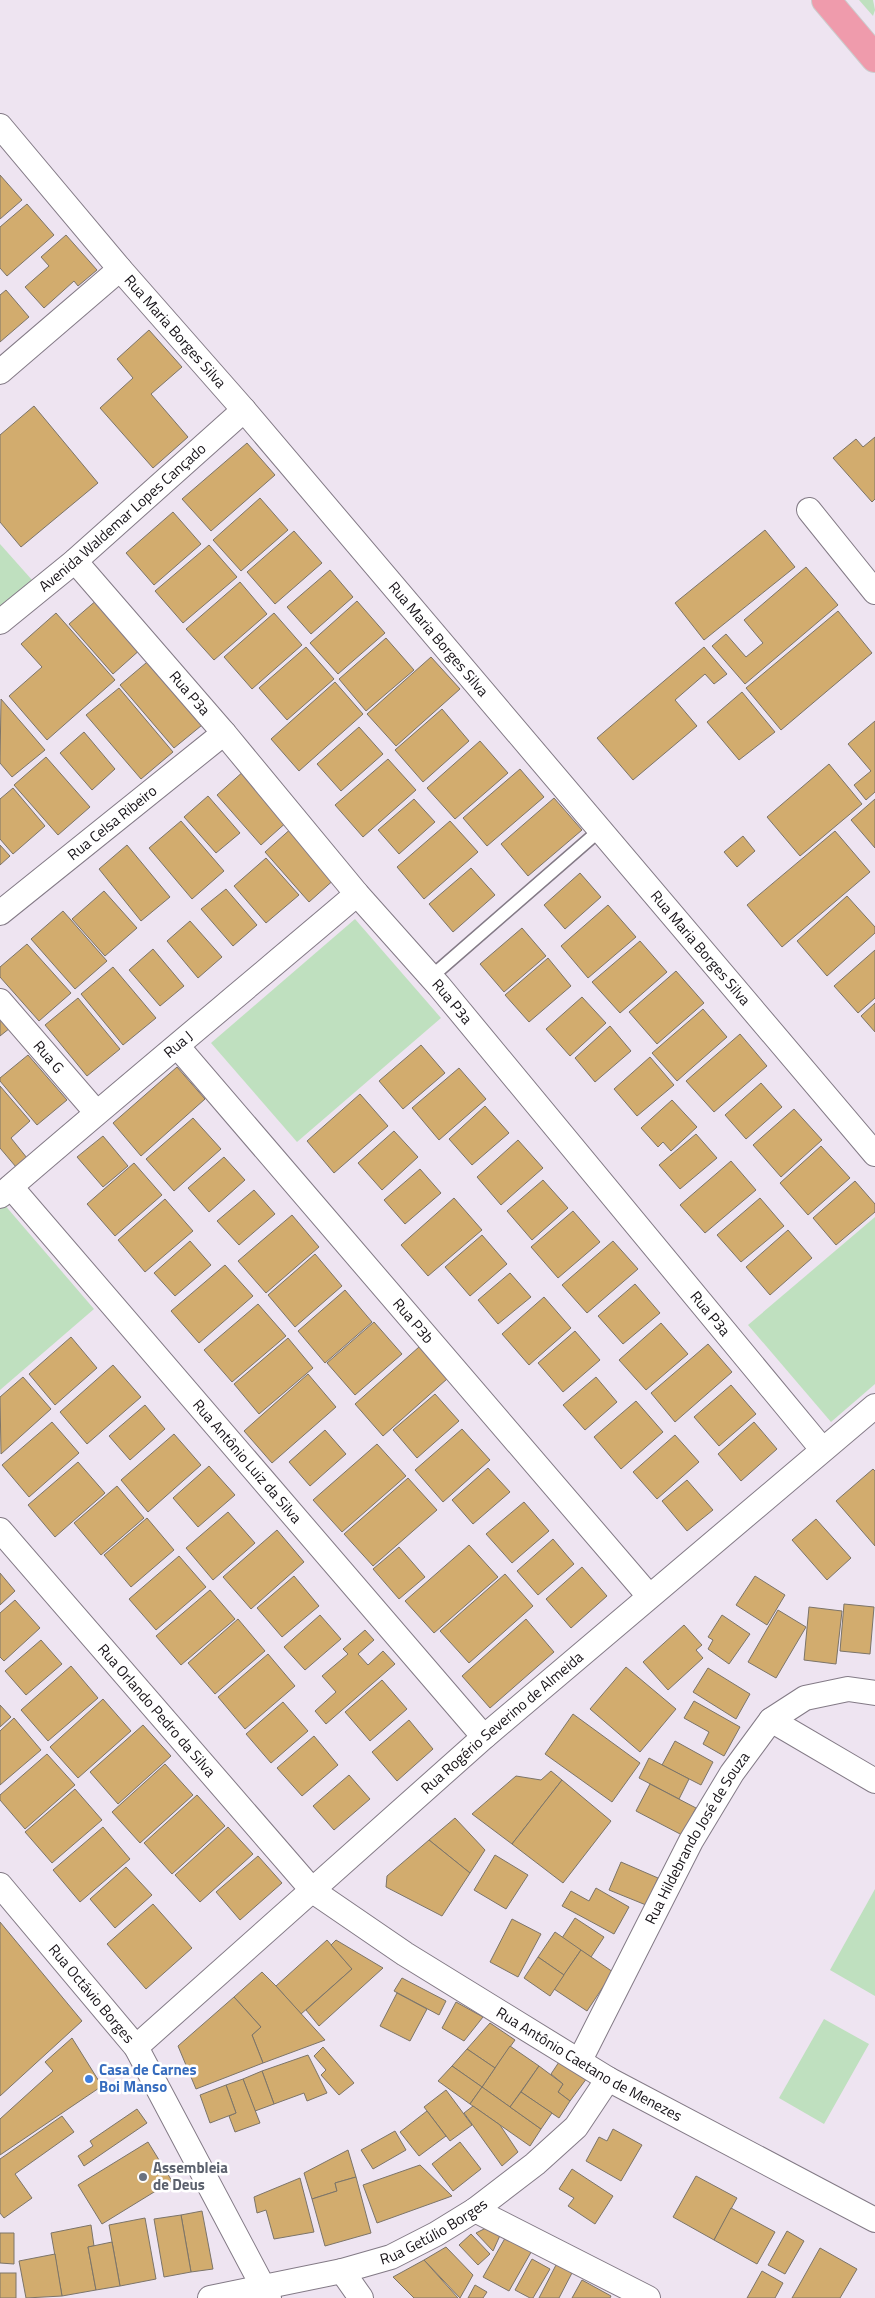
<svg xmlns="http://www.w3.org/2000/svg" width="875" height="2298" viewBox="0 0 875 2298" font-family="'Titillium Web',sans-serif">
	<rect width="100%" height="100%" fill="#eee4f1"/>
	<g fill="#bfe0bf">
		<polygon points="859,0 873,0 875,10 873,16"/>
		<polygon points="0,544 32,580 0,607"/>
		<polygon points="355,919 441,1018 297,1142 211,1043"/>
		<polygon points="3,1203 94,1309 0,1390 0,1206"/>
		<polygon points="875,1217 875,1384 831,1422 748,1325"/>
		<polygon points="875,1889 875,1996 830,1970"/>
		<polygon points="824,2019 869,2044 824,2124 779,2098"/>
	</g>
	<g fill="#d2ac6e" stroke="#7c7468">
		<polygon points="0,175 22,200 0,219"/>
		<polygon points="27,204 54,235 7,276 0,268 0,227"/>
		<polygon points="66,235 97,270 78,286 74,281 44,308 25,287 49,266 41,257"/>
		<polygon points="6,290 29,317 0,342 0,295"/>
		<polygon points="149,330 182,367 151,394 188,437 153,468 100,408 133,378 117,359"/>
		<polygon points="34,406 98,483 21,547 0,522 0,435"/>
		<polygon points="875,437 875,499 872,502 833,458 856,439 863,447"/>
		<polygon points="247,443 275,475 211,531 182,499"/>
		<polygon points="260,498 288,530 241,571 213,540"/>
		<polygon points="173,512 201,544 154,585 126,553"/>
		<polygon points="765,530 795,567 704,640 675,603"/>
		<polygon points="294,531 322,563 275,604 247,572"/>
		<polygon points="209,545 237,577 183,623 155,591"/>
		<polygon points="806,567 838,605 745,684 712,646 726,634 746,657 763,643 744,620"/>
		<polygon points="330,570 353,597 311,634 287,607"/>
		<polygon points="240,582 267,614 214,660 186,629"/>
		<polygon points="98,599 142,648 113,674 69,624"/>
		<polygon points="357,601 385,633 338,674 310,643"/>
		<polygon points="838,611 872,653 781,730 746,688"/>
		<polygon points="56,613 115,680 47,740 9,696 42,667 21,644"/>
		<polygon points="274,613 302,645 252,689 224,657"/>
		<polygon points="386,638 414,670 366,711 339,679"/>
		<polygon points="306,647 334,679 287,720 259,688"/>
		<polygon points="704,647 727,674 714,684 705,674 675,700 697,726 633,780 597,738"/>
		<polygon points="153,657 207,721 174,748 120,685"/>
		<polygon points="431,657 460,689 396,746 367,714"/>
		<polygon points="335,682 363,714 299,771 271,739"/>
		<polygon points="119,688 173,752 141,779 86,715"/>
		<polygon points="742,692 775,732 739,760 707,722"/>
		<polygon points="1,699 45,750 12,777 0,763"/>
		<polygon points="442,709 469,741 423,782 395,750"/>
		<polygon points="875,721 875,792 866,800 854,785 871,771 848,744"/>
		<polygon points="359,727 383,754 341,791 317,764"/>
		<polygon points="84,732 115,769 92,790 60,753"/>
		<polygon points="480,741 508,773 455,819 427,788"/>
		<polygon points="46,757 90,807 58,835 14,785"/>
		<polygon points="388,759 416,790 363,837 335,805"/>
		<polygon points="829,764 862,804 800,856 767,817"/>
		<polygon points="520,769 544,797 487,846 463,818"/>
		<polygon points="245,770 289,820 261,845 217,795"/>
		<polygon points="13,788 45,826 13,854 0,839 0,799"/>
		<polygon points="208,796 240,833 216,853 184,817"/>
		<polygon points="554,798 582,830 528,876 501,844"/>
		<polygon points="414,799 435,822 399,854 378,830"/>
		<polygon points="875,799 875,848 851,820"/>
		<polygon points="181,821 224,871 192,899 149,848"/>
		<polygon points="450,821 478,852 424,899 397,867"/>
		<polygon points="294,826 337,877 309,902 265,852"/>
		<polygon points="835,831 870,872 782,947 747,905"/>
		<polygon points="743,836 755,851 737,867 724,852"/>
		<polygon points="0,845 10,856 0,865"/>
		<polygon points="127,845 170,897 141,921 99,869"/>
		<polygon points="266,858 299,895 266,923 234,886"/>
		<polygon points="471,868 495,895 453,932 429,904"/>
		<polygon points="580,873 601,897 565,929 544,905"/>
		<polygon points="226,889 257,925 233,946 201,909"/>
		<polygon points="104,891 137,928 105,956 72,919"/>
		<polygon points="847,896 875,927 875,933 827,976 797,941"/>
		<polygon points="608,905 636,937 588,978 561,946"/>
		<polygon points="63,911 107,961 75,989 31,939"/>
		<polygon points="190,921 222,957 198,978 167,941"/>
		<polygon points="522,928 546,956 504,992 480,964"/>
		<polygon points="640,941 667,972 620,1013 592,982"/>
		<polygon points="27,944 71,993 39,1021 0,977 0,967"/>
		<polygon points="153,949 184,986 160,1006 129,970"/>
		<polygon points="875,950 875,998 858,1013 834,986"/>
		<polygon points="548,958 571,986 529,1022 505,995"/>
		<polygon points="113,967 156,1018 123,1045 81,994"/>
		<polygon points="676,971 704,1003 657,1044 629,1012"/>
		<polygon points="582,997 606,1023 570,1056 546,1029"/>
		<polygon points="78,998 120,1049 87,1076 45,1025"/>
		<polygon points="875,1003 875,1032 861,1016"/>
		<polygon points="703,1009 727,1037 677,1081 652,1053"/>
		<polygon points="0,1016 10,1028 0,1036"/>
		<polygon points="610,1026 631,1051 595,1082 575,1058"/>
		<polygon points="740,1034 767,1066 714,1112 686,1081"/>
		<polygon points="421,1045 445,1073 403,1109 379,1081"/>
		<polygon points="28,1055 67,1100 37,1125 0,1081 0,1078"/>
		<polygon points="650,1057 674,1085 637,1116 614,1089"/>
		<polygon points="177,1067 205,1099 141,1156 113,1123"/>
		<polygon points="459,1068 486,1099 439,1140 412,1108"/>
		<polygon points="761,1083 782,1107 746,1139 725,1115"/>
		<polygon points="0,1086 30,1121 11,1138 27,1158 16,1167 0,1148"/>
		<polygon points="360,1094 388,1126 334,1173 307,1141"/>
		<polygon points="672,1100 697,1127 671,1151 663,1142 658,1147 641,1128"/>
		<polygon points="485,1106 509,1133 472,1165 449,1139"/>
		<polygon points="794,1109 822,1140 781,1177 753,1145"/>
		<polygon points="193,1118 221,1149 174,1191 146,1159"/>
		<polygon points="394,1131 418,1157 382,1190 358,1163"/>
		<polygon points="696,1134 717,1158 680,1189 659,1165"/>
		<polygon points="103,1136 128,1166 103,1187 77,1157"/>
		<polygon points="518,1140 543,1168 501,1205 477,1177"/>
		<polygon points="821,1146 850,1178 808,1215 780,1183"/>
		<polygon points="224,1157 245,1180 209,1212 188,1188"/>
		<polygon points="731,1161 756,1190 705,1233 680,1205"/>
		<polygon points="134,1163 162,1195 115,1236 87,1204"/>
		<polygon points="420,1169 441,1193 405,1224 384,1200"/>
		<polygon points="543,1180 568,1208 532,1240 507,1211"/>
		<polygon points="855,1181 875,1204 875,1212 836,1245 813,1218"/>
		<polygon points="254,1190 275,1214 239,1245 217,1221"/>
		<polygon points="454,1198 482,1230 428,1276 401,1245"/>
		<polygon points="760,1198 784,1226 741,1262 717,1235"/>
		<polygon points="165,1199 193,1231 145,1272 118,1240"/>
		<polygon points="573,1211 600,1242 558,1278 531,1247"/>
		<polygon points="292,1215 319,1247 266,1293 238,1261"/>
		<polygon points="788,1230 812,1258 770,1295 746,1267"/>
		<polygon points="482,1235 507,1264 470,1296 445,1267"/>
		<polygon points="190,1241 211,1265 175,1296 154,1273"/>
		<polygon points="613,1241 638,1269 587,1313 562,1285"/>
		<polygon points="315,1254 342,1286 295,1327 268,1295"/>
		<polygon points="225,1265 253,1296 199,1343 171,1311"/>
		<polygon points="510,1273 531,1297 498,1324 478,1300"/>
		<polygon points="635,1284 660,1313 623,1344 598,1316"/>
		<polygon points="345,1290 372,1322 325,1363 298,1331"/>
		<polygon points="544,1297 571,1328 529,1365 502,1334"/>
		<polygon points="258,1304 286,1336 232,1382 204,1350"/>
		<polygon points="374,1322 402,1354 355,1395 327,1363"/>
		<polygon points="661,1323 688,1354 646,1390 619,1360"/>
		<polygon points="575,1331 600,1360 563,1392 538,1363"/>
		<polygon points="71,1337 97,1368 55,1405 29,1374"/>
		<polygon points="288,1338 313,1368 259,1414 234,1384"/>
		<polygon points="708,1344 732,1372 675,1422 651,1393"/>
		<polygon points="419,1347 447,1379 383,1436 355,1404"/>
		<polygon points="113,1365 141,1397 87,1444 60,1412"/>
		<polygon points="308,1374 336,1407 272,1463 244,1431"/>
		<polygon points="23,1377 51,1409 1,1454 0,1397"/>
		<polygon points="596,1377 617,1402 585,1430 563,1405"/>
		<polygon points="731,1385 756,1414 719,1446 694,1417"/>
		<polygon points="435,1394 459,1421 417,1458 393,1430"/>
		<polygon points="636,1401 663,1432 621,1469 594,1437"/>
		<polygon points="145,1405 165,1429 130,1460 109,1436"/>
		<polygon points="52,1422 79,1453 29,1497 2,1465"/>
		<polygon points="754,1422 777,1449 741,1481 718,1454"/>
		<polygon points="462,1429 490,1460 443,1502 415,1470"/>
		<polygon points="325,1430 346,1454 310,1486 289,1462"/>
		<polygon points="174,1434 201,1465 148,1512 121,1480"/>
		<polygon points="675,1435 699,1462 657,1499 633,1472"/>
		<polygon points="377,1444 406,1476 342,1532 313,1500"/>
		<polygon points="78,1462 105,1493 55,1537 28,1505"/>
		<polygon points="209,1466 235,1495 198,1527 173,1498"/>
		<polygon points="488,1468 510,1492 473,1524 452,1500"/>
		<polygon points="873,1469 875,1471 875,1546 836,1501"/>
		<polygon points="408,1478 437,1510 373,1566 344,1534"/>
		<polygon points="687,1480 713,1510 687,1531 662,1501"/>
		<polygon points="117,1486 144,1518 101,1555 74,1523"/>
		<polygon points="524,1502 549,1531 512,1563 486,1534"/>
		<polygon points="228,1512 255,1543 213,1580 186,1548"/>
		<polygon points="147,1518 174,1550 131,1587 104,1555"/>
		<polygon points="816,1519 851,1558 827,1580 792,1540"/>
		<polygon points="277,1530 304,1562 251,1609 223,1577"/>
		<polygon points="553,1539 574,1564 538,1595 517,1571"/>
		<polygon points="469,1545 498,1577 434,1633 405,1601"/>
		<polygon points="399,1547 425,1577 399,1599 373,1569"/>
		<polygon points="179,1556 206,1587 156,1630 129,1599"/>
		<polygon points="582,1567 607,1596 571,1628 546,1599"/>
		<polygon points="0,1573 15,1591 0,1605"/>
		<polygon points="505,1574 533,1606 469,1663 440,1631"/>
		<polygon points="294,1576 319,1606 282,1637 257,1608"/>
		<polygon points="755,1576 785,1595 767,1625 736,1605"/>
		<polygon points="210,1590 235,1619 181,1665 156,1636"/>
		<polygon points="15,1600 40,1628 4,1661 0,1657 0,1613"/>
		<polygon points="844,1604 874,1607 870,1654 840,1651"/>
		<polygon points="809,1607 842,1611 836,1664 804,1660"/>
		<polygon points="778,1610 806,1627 776,1678 748,1662"/>
		<polygon points="320,1615 341,1639 305,1670 284,1647"/>
		<polygon points="722,1615 750,1634 729,1664 708,1649 713,1640 708,1637"/>
		<polygon points="238,1619 265,1651 215,1694 188,1663"/>
		<polygon points="526,1619 554,1652 490,1708 462,1676"/>
		<polygon points="684,1625 702,1645 696,1650 703,1658 668,1690 643,1662"/>
		<polygon points="365,1630 374,1640 358,1654 368,1665 383,1651 395,1664 326,1724 315,1711 336,1692 322,1676 348,1654 343,1649"/>
		<polygon points="41,1640 62,1664 26,1695 5,1671"/>
		<polygon points="268,1654 295,1686 245,1729 218,1697"/>
		<polygon points="71,1666 98,1698 48,1741 21,1710"/>
		<polygon points="626,1667 676,1709 640,1752 590,1709"/>
		<polygon points="708,1668 750,1694 736,1719 693,1692"/>
		<polygon points="382,1680 407,1709 370,1741 345,1712"/>
		<polygon points="103,1699 131,1731 78,1778 50,1747"/>
		<polygon points="694,1701 740,1727 724,1756 703,1744 709,1732 684,1718"/>
		<polygon points="283,1702 308,1731 271,1763 246,1734"/>
		<polygon points="0,1705 11,1717 0,1727"/>
		<polygon points="573,1714 640,1763 612,1802 545,1754"/>
		<polygon points="14,1718 41,1750 0,1785 0,1731"/>
		<polygon points="409,1720 433,1749 397,1781 372,1752"/>
		<polygon points="143,1725 171,1756 118,1804 90,1772"/>
		<polygon points="314,1736 338,1765 302,1796 277,1768"/>
		<polygon points="675,1741 713,1762 701,1785 662,1765"/>
		<polygon points="47,1754 75,1785 25,1829 0,1800 0,1795"/>
		<polygon points="649,1758 689,1779 679,1799 639,1778"/>
		<polygon points="165,1764 193,1795 140,1843 112,1812"/>
		<polygon points="551,1771 562,1780 512,1844 472,1814 516,1776 541,1780"/>
		<polygon points="349,1775 370,1799 334,1830 313,1806"/>
		<polygon points="562,1780 611,1821 563,1883 512,1844"/>
		<polygon points="650,1784 696,1808 682,1835 636,1811"/>
		<polygon points="75,1789 102,1820 52,1863 25,1832"/>
		<polygon points="197,1795 225,1826 172,1874 144,1843"/>
		<polygon points="455,1818 485,1850 470,1873 429,1840"/>
		<polygon points="103,1827 130,1859 80,1902 53,1870"/>
		<polygon points="228,1827 253,1854 200,1902 175,1875"/>
		<polygon points="429,1840 470,1873 442,1916 386,1887 387,1876"/>
		<polygon points="495,1855 528,1875 506,1909 474,1890"/>
		<polygon points="258,1856 282,1883 240,1920 216,1892"/>
		<polygon points="621,1862 658,1878 646,1905 609,1890"/>
		<polygon points="126,1867 152,1895 115,1928 90,1899"/>
		<polygon points="596,1888 629,1907 614,1934 562,1906 571,1891 589,1901"/>
		<polygon points="153,1904 192,1948 146,1989 107,1944"/>
		<polygon points="575,1918 604,1937 591,1957 562,1938"/>
		<polygon points="512,1919 541,1934 518,1977 490,1962"/>
		<polygon points="0,1922 82,2021 0,2096"/>
		<polygon points="555,1932 581,1950 564,1975 538,1957"/>
		<polygon points="327,1940 352,1969 301,2014 276,1986"/>
		<polygon points="336,1940 383,1968 319,2026 306,2010 352,1969 331,1945"/>
		<polygon points="581,1950 613,1972 587,2011 554,1989"/>
		<polygon points="538,1957 564,1975 550,1996 524,1978"/>
		<polygon points="262,1972 276,1986 325,2040 263,2063 252,2035 261,2027 234,1997"/>
		<polygon points="402,1978 446,2001 439,2015 394,1991"/>
		<polygon points="397,1993 427,2009 410,2041 380,2026"/>
		<polygon points="234,1997 261,2027 252,2035 263,2063 196,2089 178,2046"/>
		<polygon points="456,2002 483,2017 464,2041 442,2028"/>
		<polygon points="490,2023 515,2040 495,2068 467,2049"/>
		<polygon points="72,2038 102,2086 0,2155 0,2119 53,2071 45,2062"/>
		<polygon points="510,2046 539,2066 510,2107 482,2087"/>
		<polygon points="323,2047 354,2083 339,2095 321,2075 326,2070 314,2056"/>
		<polygon points="467,2049 495,2068 482,2087 452,2066"/>
		<polygon points="308,2055 327,2093 307,2101 304,2093 274,2104 262,2071"/>
		<polygon points="561,2059 587,2078 570,2101 558,2092 563,2084 551,2074"/>
		<polygon points="452,2066 482,2087 470,2104 438,2081"/>
		<polygon points="539,2066 563,2084 558,2092 570,2101 559,2118 521,2092"/>
		<polygon points="262,2071 274,2104 255,2111 243,2079"/>
		<polygon points="243,2079 260,2123 235,2132 229,2116 236,2113 226,2085"/>
		<polygon points="226,2085 236,2113 210,2123 200,2095"/>
		<polygon points="482,2087 541,2129 530,2146 470,2104"/>
		<polygon points="446,2090 472,2125 450,2141 424,2107"/>
		<polygon points="521,2092 552,2113 541,2129 510,2107"/>
		<polygon points="473,2106 500,2125 518,2152 502,2166 464,2113"/>
		<polygon points="137,2109 147,2123 84,2166 78,2156 93,2146 90,2141"/>
		<polygon points="427,2111 446,2136 419,2156 400,2132"/>
		<polygon points="62,2116 74,2132 15,2174 32,2198 4,2218 0,2213 0,2159"/>
		<polygon points="613,2129 642,2145 621,2181 586,2161 599,2137 607,2141"/>
		<polygon points="395,2131 406,2150 373,2169 361,2150"/>
		<polygon points="148,2142 172,2181 102,2224 78,2185"/>
		<polygon points="460,2142 481,2169 453,2191 432,2164"/>
		<polygon points="348,2150 356,2177 335,2183 337,2191 312,2199 304,2173"/>
		<polygon points="420,2165 452,2196 377,2223 363,2185"/>
		<polygon points="572,2169 613,2196 595,2224 568,2206 574,2198 559,2189"/>
		<polygon points="696,2176 737,2198 714,2240 673,2217"/>
		<polygon points="356,2177 371,2233 325,2246 312,2199 337,2191 335,2183"/>
		<polygon points="300,2178 314,2232 274,2239 266,2210 257,2213 254,2197"/>
		<polygon points="731,2208 775,2232 757,2264 714,2240"/>
		<polygon points="202,2211 213,2269 191,2272 181,2215"/>
		<polygon points="181,2215 191,2272 164,2277 154,2219"/>
		<polygon points="145,2218 156,2279 120,2286 109,2225"/>
		<polygon points="91,2225 94,2246 88,2247 96,2290 62,2296 51,2233"/>
		<polygon points="492,2225 502,2231 493,2251 476,2233"/>
		<polygon points="787,2231 804,2241 785,2274 768,2265"/>
		<polygon points="0,2233 14,2233 14,2264 0,2263"/>
		<polygon points="508,2233 534,2247 509,2291 483,2277"/>
		<polygon points="471,2234 490,2254 478,2265 459,2245"/>
		<polygon points="112,2242 120,2286 96,2290 88,2247"/>
		<polygon points="446,2247 473,2275 460,2298 424,2260"/>
		<polygon points="820,2248 857,2269 840,2298 792,2298"/>
		<polygon points="55,2254 62,2296 26,2298 19,2261"/>
		<polygon points="532,2259 550,2269 533,2298 530,2298 515,2290"/>
		<polygon points="424,2260 458,2298 414,2298 393,2277"/>
		<polygon points="557,2263 573,2271 559,2298 539,2298"/>
		<polygon points="762,2271 783,2283 775,2298 747,2298"/>
		<rect x="0" y="2273" width="16" height="25"/>
		<polygon points="582,2280 611,2296 610,2298 572,2298"/>
		<polygon points="475,2285 487,2292 483,2298 468,2298"/>
	</g>
	<g fill="none" stroke-linecap="round" stroke-linejoin="round">
		<g stroke="#837a86" stroke-width="15">
			<polyline id="lane" points="431,977 600,830"/>
		</g>
		<g stroke="#837a86" stroke-width="26">
			<g id="street">
				<path id="s1" d="M0,126L120,269L244,410L875,1154"/>
				<polyline points="0,372 120,269"/>
				<polyline points="809,510 875,592"/>
				<path id="s2" d="M75,561L224,733L357,894L439,986L822,1449"/>
				<path id="s3" d="M0,622L75,561L244,410"/>
				<path id="s4" d="M0,913L224,733"/>
				<path id="s5" d="M0,1001L96,1112"/>
				<path id="s6" d="M178,1047L649,1596"/>
				<path id="s7" d="M11,1187L484,1737"/>
				<path id="s8" d="M0,1196C118,1094 238,995 357,894"/>
				<path id="s9" d="M0,1530L313,1891L405,1954L608,2079L875,2220"/>
				<polyline points="771,1720 875,1781"/>
				<path id="s10" d="M0,1885L136,2047L269,2298"/>
				<path id="s11" d="M136,2047L484,1737L875,1406"/>
				<path id="s12" d="M580,2060L691,1841L732,1773L771,1720L805,1698L848,1689L875,1693"/>
				<polyline points="475,2210 648,2298"/>
				<polyline points="342,2271 361,2298"/>
				<path id="s13" d="M210,2298L342,2271L391,2257L436,2234L475,2210L535,2164L576,2127L608,2079"/>
			</g>
		</g>
		<g stroke="#cccbcc" stroke-width="30">
			<polyline id="primary" points="826,0 875,58"/>
		</g>
		<use href="#lane" stroke="#fff" stroke-width="12"/>
		<use href="#street" stroke="#fff" stroke-width="24"/>
		<use href="#primary" stroke="#ef9bac" stroke-width="28"/>
	</g>
	<circle fill="#3f7fe0" stroke="#fff" stroke-width="2" cx="89" cy="2079" r="5"/>
	<circle fill="#6b7280" stroke="#fff" stroke-width="2" cx="143" cy="2177" r="5"/>
	<g text-anchor="middle" stroke-width="5" stroke-linejoin="round" paint-order="stroke">
		<g font-size="15" fill="#161217" stroke="#fff">
			<text dy="5" stroke="none"><textPath href="#s1" startOffset="270">Rua Maria Borges Silva</textPath></text>
			<text dy="5" stroke="none"><textPath href="#s3" startOffset="161">Avenida Waldemar Lopes Cançado</textPath></text>
			<text dy="5" stroke="none"><textPath href="#s1" startOffset="675">Rua Maria Borges Silva</textPath></text>
			<text dy="5" stroke="none"><textPath href="#s2" startOffset="175">Rua P3a</textPath></text>
			<text dy="5" stroke="none"><textPath href="#s4" startOffset="144">Rua Celsa Ribeiro</textPath></text>
			<text dy="5" stroke="none"><textPath href="#s1" startOffset="1080">Rua Maria Borges Silva</textPath></text>
			<text dy="5" stroke="none"><textPath href="#s2" startOffset="580">Rua P3a</textPath></text>
			<text dy="5" stroke="none"><textPath href="#s8" startOffset="234">Rua J</textPath></text>
			<text dy="5" stroke="none"><textPath href="#s5" startOffset="74">Rua G</textPath></text>
			<text dy="5" stroke="none"><textPath href="#s2" startOffset="985">Rua P3a</textPath></text>
			<text dy="5" stroke="none"><textPath href="#s6" startOffset="361">Rua P3b</textPath></text>
			<text dy="5" stroke="none"><textPath href="#s7" startOffset="362">Rua Antônio Luiz da Silva</textPath></text>
			<text dy="5" stroke="none"><textPath href="#s9" startOffset="239">Rua Orlando Pedro da Silva</textPath></text>
			<text dy="5" stroke="none"><textPath href="#s11" startOffset="489">Rua Rogério Severino de Almeida</textPath></text>
			<text dy="5" stroke="none"><textPath href="#s12" startOffset="251">Rua Hildebrando José de Souza</textPath></text>
			<text dy="5" stroke="none"><textPath href="#s10" startOffset="142">Rua Octávio Borges</textPath></text>
			<text dy="5" stroke="none"><textPath href="#s9" startOffset="804">Rua Antônio Caetano de Menezes</textPath></text>
			<text dy="5" stroke="none"><textPath href="#s13" startOffset="235">Rua Getúlio Borges</textPath></text>
		</g>
		<g font-size="15" font-weight="bold" fill="#366cbe" stroke="#fff" text-anchor="start">
			<text x="99" y="2075">Casa de Carnes<tspan x="99" dy="17">Boi Manso</tspan></text>
		</g>
		<g font-size="15" font-weight="bold" fill="#5b616d" stroke="#fff" text-anchor="start">
			<text x="153" y="2173">Assembleia<tspan x="153" dy="17">de Deus</tspan></text>
		</g>
	</g>
</svg>
